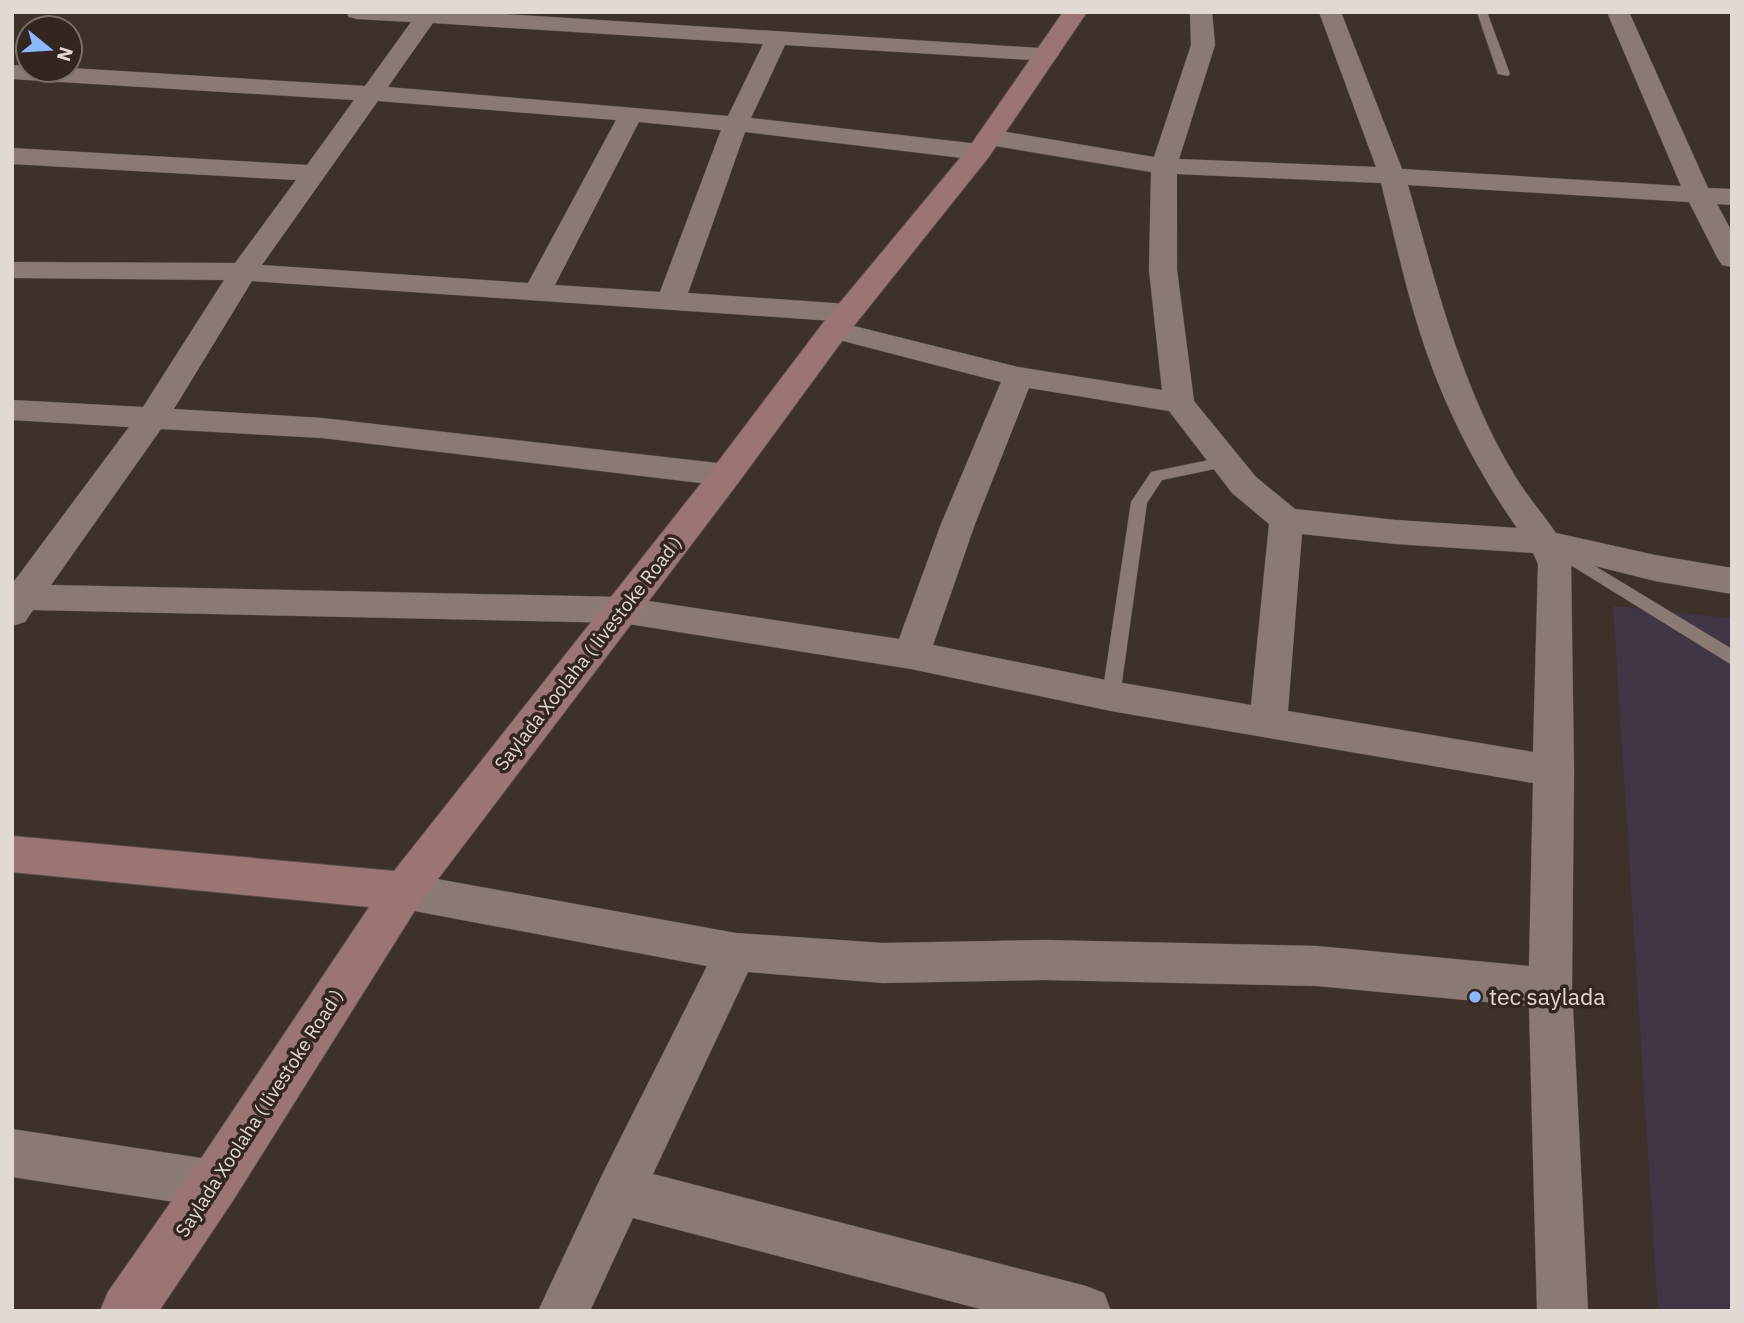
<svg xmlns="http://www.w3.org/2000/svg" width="1744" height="1323" viewBox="0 0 1744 1323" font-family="'IBM Plex Sans',sans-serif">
	<rect width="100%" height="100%" fill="#3e302a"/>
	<polygon fill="#413645" points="1613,606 1732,618 1732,1311 1658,1311"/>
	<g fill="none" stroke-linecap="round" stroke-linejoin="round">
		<g stroke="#594d49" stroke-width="1">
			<g id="lane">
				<polygon points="1477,12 1487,12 1510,74 1508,76 1498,74"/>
				<polygon points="1224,457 1229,458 1232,462 1229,466 1162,480 1147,503 1120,696 1117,701 1105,701 1102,696 1131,502 1151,472"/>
				<polygon points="1557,543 1732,649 1732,665 1551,553 1549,549 1551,545"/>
			</g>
		</g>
		<g stroke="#594d49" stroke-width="1">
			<g id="street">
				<path d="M346,12H473L1055,49L1059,54L1055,59L1047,61L785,45L751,118L979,144L988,147L992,152L988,157L979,160L745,132L688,293L847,304L857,307L862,313L857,319L834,321L1018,367L1162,390L1149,270L1151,172L989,145L980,142L976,137L980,132L989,129L1154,157L1191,45L1190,12H1212L1215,45L1179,159L1376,167L1319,12H1341L1402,169L1681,186L1607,12H1629L1708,188L1732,189V205L1717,204L1732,232V267L1722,265L1718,259L1689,202L1408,185C1436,284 1461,387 1515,476C1527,496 1543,514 1556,533L1655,555L1732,568V594L1655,581L1571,560L1574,771L1572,988L1588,1311H1537L1529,1006L1317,986L1046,980L883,983L748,972L653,1174L1086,1286L1104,1293L1111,1311H988L633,1218L590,1311H538L603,1173L707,966L404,909L389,904L383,891L389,878L404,873L736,933L883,943L1046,940L1317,946L1529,966L1533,783L1111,711L911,669L622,623L33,610L25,622L12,626V584L129,427L12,420V400L143,407L224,280L12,278V262L235,263L296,180L12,164V148L307,165L354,100L12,79V65L28,66V70L70,68L365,86L411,22L357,19L349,17ZM433,23L763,44L728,116L388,87ZM378,101L616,120L528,283L262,265ZM639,122L721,130L660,292L555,285ZM1177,174L1381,183C1393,230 1403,277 1417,323C1439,396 1473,465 1517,528L1396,520L1295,509L1256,477L1194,401L1177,270ZM252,281L834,321L824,324L819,330L824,336L1001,382L941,524L899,639L622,597L51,585L161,429L322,438L726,486L738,483L742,475L738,467L726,464L322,418L174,409ZM1029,388L1169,411L1232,493L1269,524L1251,705L1111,681L933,645L975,524ZM1302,534L1396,544L1533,553L1538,564L1533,752L1288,711Z"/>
				<polygon points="12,1129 214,1160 231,1167 238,1184 231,1201 214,1208 12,1177"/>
			</g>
		</g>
		<g stroke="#594d49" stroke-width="2">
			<polygon id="secondary" points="1063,12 1087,12 988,158 845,337 738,483 419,904 232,1202 159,1311 100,1311 108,1292 196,1166 369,907 12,872 12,836 394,871 714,467 823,323 970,146"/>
		</g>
		<use href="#lane" fill="#8b7a73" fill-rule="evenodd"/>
		<use href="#street" fill="#8b7a73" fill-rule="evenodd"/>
		<use href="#secondary" fill="#9a7574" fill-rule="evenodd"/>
	</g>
	<circle fill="#8eb8fd" stroke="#332620" stroke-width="2.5" cx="1475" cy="997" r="7"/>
	<g text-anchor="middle" stroke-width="7" stroke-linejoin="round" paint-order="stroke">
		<g font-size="19" fill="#e2d9d5" stroke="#332620">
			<text transform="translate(588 653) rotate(-52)" y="7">Saylada Xoolaha ( livestoke Road )</text>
			<text transform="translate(259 1113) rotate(-57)" y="7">Saylada Xoolaha ( livestoke Road )</text>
		</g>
		<g font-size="23" fill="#e2d9d5" stroke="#332620" text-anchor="start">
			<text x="1489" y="1005">tec saylada</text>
		</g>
	</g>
	<rect width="1744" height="1323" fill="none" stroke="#e2d9d5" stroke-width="28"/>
	<g transform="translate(49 49) rotate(108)"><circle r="33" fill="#332620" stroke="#796e68" stroke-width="2"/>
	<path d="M0-5L12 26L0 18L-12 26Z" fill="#8eb8fd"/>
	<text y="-10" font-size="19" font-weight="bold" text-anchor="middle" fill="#e2d9d5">N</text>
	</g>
</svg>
